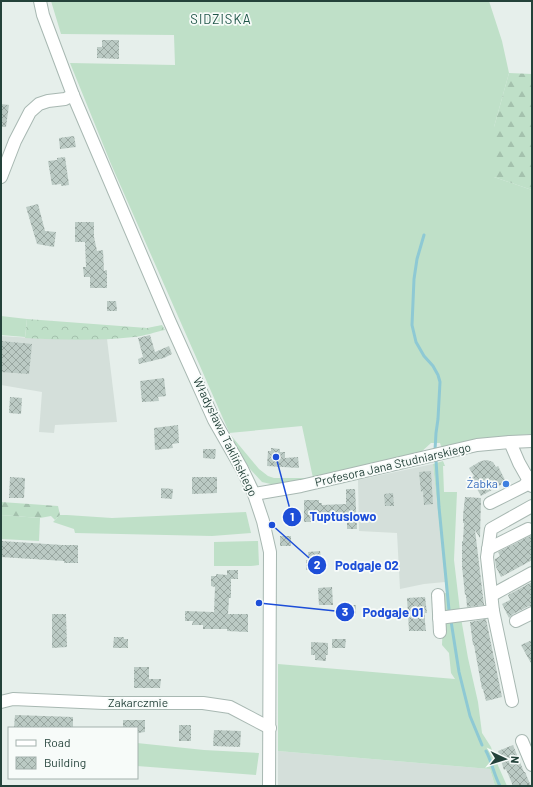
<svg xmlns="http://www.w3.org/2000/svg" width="533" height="787" viewBox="0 0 533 787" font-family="Barlow,sans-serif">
	<defs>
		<pattern id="forest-firs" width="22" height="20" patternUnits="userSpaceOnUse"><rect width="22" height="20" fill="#bfe0c8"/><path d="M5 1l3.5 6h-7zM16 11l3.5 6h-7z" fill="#a4c1ad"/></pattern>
		<pattern id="park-crowns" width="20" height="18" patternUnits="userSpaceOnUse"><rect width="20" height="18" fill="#bfe0c8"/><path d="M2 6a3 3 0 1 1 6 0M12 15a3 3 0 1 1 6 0" fill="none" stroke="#a4c1ad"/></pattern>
		<pattern id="building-cross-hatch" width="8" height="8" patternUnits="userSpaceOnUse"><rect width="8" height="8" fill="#bbcac4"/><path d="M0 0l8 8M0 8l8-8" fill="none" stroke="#98a6a0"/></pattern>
	</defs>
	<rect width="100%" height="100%" fill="#e6efeb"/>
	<g fill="#d4dfda">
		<polygon points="1,336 48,339 107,339 117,422 55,425 54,433 39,432 42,392 1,385"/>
		<polygon points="433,464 445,582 424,584 400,589 397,533 359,531 358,480"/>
		<polygon points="278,751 490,769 495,786 278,786"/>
	</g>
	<g fill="#bfe0c8" fill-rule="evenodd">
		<path d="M51,1H489L502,41L509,73L494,127V177L532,190V434L484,438L442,449L440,443H431L419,454L314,478L275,485L262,482L250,469L226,432H229L111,164L70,63L175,65L174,35L61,34ZM302,426L313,478H274L268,476L259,469L229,433Z"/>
		<polygon points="1,316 27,319 25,337 1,335"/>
		<polygon points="443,461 445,466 443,466 444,492 457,492 454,560 460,611 442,613 439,594 446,593 433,464"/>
		<polygon points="246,512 251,533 212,536 75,533 74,529 53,522 60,515 67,515 112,518"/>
		<polygon points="1,515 40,518 39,541 1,539"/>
		<polygon points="258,541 259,565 251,566 214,566 214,542"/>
		<polygon points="461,618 468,658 478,702 482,733 491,747 493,754 507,786 495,786 490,769 278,751 278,664 455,679 451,673 449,653 442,645 443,620"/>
		<polygon points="137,743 204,750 259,753 256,775 137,766"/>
	</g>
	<g fill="url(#forest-firs)">
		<polygon points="509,73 532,74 532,190 494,177 494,127"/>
		<polygon points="1,502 58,506 60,515 55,520 51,516 40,518 1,515"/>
	</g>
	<path fill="url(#park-crowns)" d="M27,319L147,328L162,325L165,330C155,332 145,336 134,337C98,341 61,340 25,338Z"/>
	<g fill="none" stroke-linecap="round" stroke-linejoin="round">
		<g stroke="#8ec9d4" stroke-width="3">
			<polyline points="424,235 417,259 414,279 412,325 416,342 424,356 433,366 438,375 440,382 438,419 436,433 435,450"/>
			<polyline points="436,460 439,507 449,610"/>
			<polyline points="451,621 459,672 470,716 482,745"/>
			<path d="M486,751C492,762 494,775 500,786"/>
		</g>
	</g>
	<g fill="url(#building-cross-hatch)">
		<polygon points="102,40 119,40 119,59 97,58 97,47 102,47"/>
		<polygon points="1,104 9,105 6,127 1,127"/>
		<polygon points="74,136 76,147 60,149 59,138"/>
		<polygon points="65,157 69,185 61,186 61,184 52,185 48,161 57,160 57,158"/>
		<polygon points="38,204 45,231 56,232 54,247 37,244 26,207"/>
		<polygon points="75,222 94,222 94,237 97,251 103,250 104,271 107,270 107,288 90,288 90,277 84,277 83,267 86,267 85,242 75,242"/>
		<polygon points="107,301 116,301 117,311 107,311"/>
		<polygon points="150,335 155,352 169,346 172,354 164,358 139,364 138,359 143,357 138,338"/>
		<polygon points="1,341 32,344 29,374 1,372"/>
		<polygon points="164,378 166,396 158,397 159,401 142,402 140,381"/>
		<polygon points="10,397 22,398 21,414 9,413"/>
		<polygon points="178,425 179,443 172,444 173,448 155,450 154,428"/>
		<polygon points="271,448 280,449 280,452 285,452 285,458 298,457 299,468 267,466 268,451 271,451"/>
		<polygon points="203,449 216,449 215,459 203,458"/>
		<polygon points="487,460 493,462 496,467 498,466 506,482 481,496 471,478 474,476 469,468 481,461"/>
		<polygon points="431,471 433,504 424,505 423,491 421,492 419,472"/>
		<polygon points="10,477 25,478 24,498 9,498"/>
		<polygon points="192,477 217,477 217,493 192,494"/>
		<polygon points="161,488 173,489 172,499 161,498"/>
		<polygon points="346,489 355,489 357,529 347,529 347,516 319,517 319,522 304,522 304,500 319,500 319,503 322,503 322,505 346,504"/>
		<polygon points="393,493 394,506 385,506 384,494"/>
		<polygon points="465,497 481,498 480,538 475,530 484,605 467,607 466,595 465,595 462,566 462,541 463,541 464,523 463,523 463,516"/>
		<polygon points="532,535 532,560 501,577 496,567 495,559 500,556 498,552"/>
		<rect x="280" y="536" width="11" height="10"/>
		<polygon points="1,541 62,545 78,545 78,563 64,563 64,561 1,557"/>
		<polygon points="320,551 321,559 323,559 323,569 306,570 306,560 309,560 308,552"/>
		<polygon points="227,570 238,570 238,579 231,579 231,598 229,598 228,614 248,614 248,632 227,631 227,629 203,629 203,625 192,625 193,621 185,621 185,611 214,612 215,587 211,586 211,576 216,576 216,574 227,575"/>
		<polygon points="532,582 532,606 529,606 513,614 509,618 502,604 510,600 508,595"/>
		<polygon points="332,587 333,605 319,605 318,588"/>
		<polygon points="425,597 427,613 425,613 425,622 426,631 409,631 407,598"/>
		<polygon points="351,605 356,605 356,614 344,615 343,606"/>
		<polygon points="52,614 66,614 67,647 52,648"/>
		<polygon points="486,619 502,697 486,701 483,689 482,689 474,645 473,645 472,637 470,622"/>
		<polygon points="114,637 124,637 124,639 128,639 128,648 113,648"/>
		<polygon points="332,639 346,639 345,648 332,648"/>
		<polygon points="532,640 532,665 521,645"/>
		<polygon points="311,642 328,643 328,655 326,655 326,661 315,660 315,655 311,655"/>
		<polygon points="134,667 149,667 149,679 161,679 160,688 134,688"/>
		<polygon points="15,715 73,717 73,728 14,728"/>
		<polygon points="123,720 145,720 145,732 137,733 137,728 123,728"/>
		<rect x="179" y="725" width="12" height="16"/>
		<polygon points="214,730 241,731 240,747 213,746"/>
		<polygon points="513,745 524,772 525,772 531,786 513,786 506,769 504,770 498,751"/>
	</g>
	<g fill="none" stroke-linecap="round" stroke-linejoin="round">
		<g stroke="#a8b8b2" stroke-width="14">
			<g id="minor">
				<polyline points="40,1 43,15 73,95 169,320 214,420 242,469 254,494 263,521 270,552 269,786"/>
				<polyline points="1,177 15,141 30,112 39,104 48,101 65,99 73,95"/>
				<polyline points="510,442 519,463 532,486"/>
				<polyline points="254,494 301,486 477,445 510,442 532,441"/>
				<polyline points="490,503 524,486 532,477"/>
				<polyline points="488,549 528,529"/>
				<polyline points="438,595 440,632"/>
				<polyline points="492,595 532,573"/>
				<polyline points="439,618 493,611"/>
				<polyline points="516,621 532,613"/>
				<polyline points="512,701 493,611 487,557 491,529 532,506"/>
				<polyline points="1,702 13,699 104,703 203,703 230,707 270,728"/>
				<polyline points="522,741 532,765"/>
			</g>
		</g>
		<use href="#minor" stroke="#fff" stroke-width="12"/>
	</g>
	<circle fill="#3f7fe0" stroke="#f7fbf9" stroke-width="1.5" cx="506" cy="484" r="4"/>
	<g text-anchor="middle" stroke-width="3.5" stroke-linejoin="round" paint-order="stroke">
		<g font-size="12" fill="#24423a" stroke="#f7fbf9">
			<text transform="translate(225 437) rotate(64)" y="4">Władysława Taklińskiego</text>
			<text transform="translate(393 465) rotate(-13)" y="4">Profesora Jana Studniarskiego</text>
			<text x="138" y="707">Zakarczmie</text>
		</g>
		<g font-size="12" fill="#366cbe" stroke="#f7fbf9" text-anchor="end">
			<text x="498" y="488">Żabka</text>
		</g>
		<g font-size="13" letter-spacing="1" fill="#1f5548" stroke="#f7fbf9">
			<text x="221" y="24">SIDZISKA</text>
		</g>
	</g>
	<path fill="none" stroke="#1d4ed8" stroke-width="1.5" d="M276 457L292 517M272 525L317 565M259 603L345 612"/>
	<g fill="#1d4ed8" stroke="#f7fbf9" stroke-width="1.5">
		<circle cx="276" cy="457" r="4"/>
		<circle cx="272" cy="525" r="4"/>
		<circle cx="259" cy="603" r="4"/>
		<circle cx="292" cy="517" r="10"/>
		<circle cx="317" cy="565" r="10"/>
		<circle cx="345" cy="612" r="10"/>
	</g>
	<g font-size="12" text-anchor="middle" font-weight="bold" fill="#fff">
		<text x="292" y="521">1</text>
		<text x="317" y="569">2</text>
		<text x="345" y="616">3</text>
	</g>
	<g font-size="13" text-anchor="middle" font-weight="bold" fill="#1d4ed8" stroke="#f7fbf9" stroke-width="3.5" stroke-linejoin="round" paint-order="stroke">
		<text x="343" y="521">Tuptusiowo</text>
		<text x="367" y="570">Podgaje 02</text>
		<text x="393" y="617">Podgaje 01</text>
	</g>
	<rect width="533" height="787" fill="none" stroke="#24423a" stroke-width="4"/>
	<rect x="8" y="727" width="130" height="52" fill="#f7fbf9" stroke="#a3b1ad"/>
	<rect x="16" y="740" width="20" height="6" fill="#ffffff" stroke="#a3b1ad"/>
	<text x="44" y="747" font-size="12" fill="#24423a">Road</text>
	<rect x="16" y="757" width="20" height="12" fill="url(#building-cross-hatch)" stroke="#a3b1ad"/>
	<text x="44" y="767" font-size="12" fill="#24423a">Building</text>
	<g transform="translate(505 759) rotate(94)" stroke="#f7fbf9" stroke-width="3" paint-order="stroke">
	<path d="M0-3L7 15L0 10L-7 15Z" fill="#24423a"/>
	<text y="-6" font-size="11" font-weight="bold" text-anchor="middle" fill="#24423a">N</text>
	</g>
</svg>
